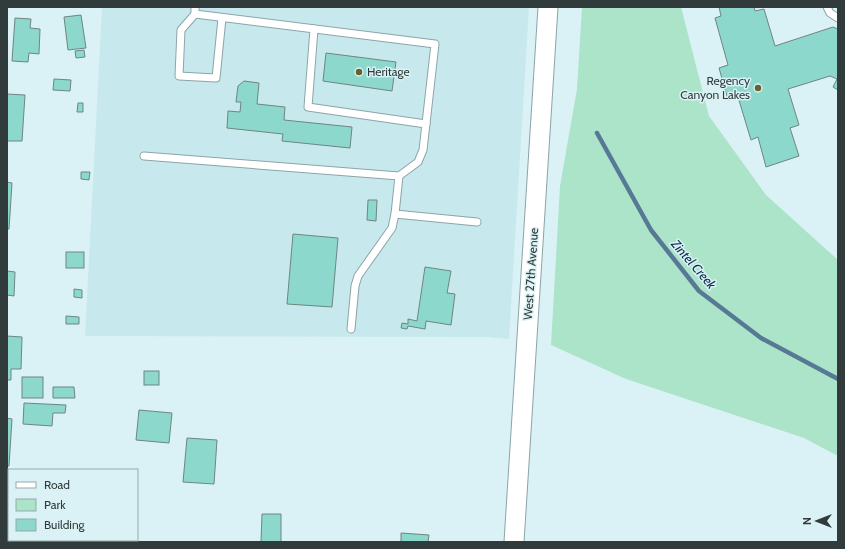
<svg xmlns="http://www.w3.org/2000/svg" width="845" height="549" viewBox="0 0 845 549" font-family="Cabin,sans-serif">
	<rect width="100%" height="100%" fill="#daf2f5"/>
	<polygon fill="#c7e9ee" points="102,7 529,7 509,339 488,337 85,336"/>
	<polygon fill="#abe4c8" points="582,7 681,7 709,116 766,195 838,260 838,456 804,438 626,379 551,345 560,186 577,89"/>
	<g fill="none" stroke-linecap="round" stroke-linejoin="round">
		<polyline stroke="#587995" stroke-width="4.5" points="597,133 651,230 699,291 761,338 838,379"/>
	</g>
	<g fill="#8cd8cd" stroke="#6f8581">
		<polygon points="719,7 754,7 755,11 764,9 775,46 833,27 838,29 838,90 833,87 837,79 830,76 788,89 799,125 790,128 799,156 766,167 758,137 751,140 738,97 728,100 719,68 728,65 715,18 721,16"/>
		<polygon points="81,15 86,48 68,50 64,17"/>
		<polygon points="15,18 31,19 30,28 40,29 39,54 29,53 28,62 12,61"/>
		<polygon points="84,50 85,57 76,58 75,51"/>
		<polygon points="326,53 396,62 392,91 323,81"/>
		<polygon points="54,79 71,80 70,91 53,90"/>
		<polygon points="244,81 259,83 257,104 285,107 284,120 352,127 350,148 282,141 283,134 227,128 228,111 240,112 241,102 236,102 238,86"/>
		<polygon points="7,94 25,95 22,141 7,141"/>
		<polygon points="78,103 83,103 83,112 77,112"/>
		<polygon points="81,172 90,172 89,180 81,179"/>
		<polygon points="7,182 12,183 9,229 7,229"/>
		<polygon points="368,200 377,200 376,221 367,220"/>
		<polygon points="293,234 338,238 332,307 287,304"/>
		<rect x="66" y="252" width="18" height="16"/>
		<polygon points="425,267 451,271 447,293 455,294 451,325 426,321 425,329 408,326 407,329 401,328 402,323 408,324 408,319 417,321"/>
		<polygon points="7,270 7,271 15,272 14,296 7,295"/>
		<polygon points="74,289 82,290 82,298 74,297"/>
		<polygon points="66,316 79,317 79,324 66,324"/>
		<polygon points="7,336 22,337 21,369 11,369 11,380 7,380"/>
		<rect x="144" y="371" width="15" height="14"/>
		<rect x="22" y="377" width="21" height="21"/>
		<polygon points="53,387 74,387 75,398 53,398"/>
		<polygon points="24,403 66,405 65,413 53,413 52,426 23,424"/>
		<polygon points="139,410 172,413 169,443 136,440"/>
		<polygon points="7,418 12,419 9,466 7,466"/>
		<polygon points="187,438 217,440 214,484 183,482"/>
		<polygon points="262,514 281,514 281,542 261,542"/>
		<polygon points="401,533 429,535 428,542 401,542"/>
	</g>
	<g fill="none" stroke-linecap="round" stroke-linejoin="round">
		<g stroke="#8da4a7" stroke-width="9">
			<g id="lane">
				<polyline points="195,7 195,14 435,44 423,150 418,162 399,176"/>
				<polyline points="827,7 830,13 838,18"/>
				<polyline points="195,14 181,30 179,76 216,78 222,18"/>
				<polyline points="314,29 308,107 426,124"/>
				<polyline points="144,156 399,176 395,214 392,228 358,276 355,286 351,329"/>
				<polyline points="395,214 477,222"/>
			</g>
		</g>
		<g stroke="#8da4a7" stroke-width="21">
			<polyline id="secondary" points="514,542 548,7"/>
		</g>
		<use href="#lane" stroke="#fff" stroke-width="7"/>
		<use href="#secondary" stroke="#fff" stroke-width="19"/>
	</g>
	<g fill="#68602d" stroke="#daf2f5" stroke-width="1.5">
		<circle cx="359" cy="72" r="4"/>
		<circle cx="758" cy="88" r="4"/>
	</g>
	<g text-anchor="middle" stroke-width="3" stroke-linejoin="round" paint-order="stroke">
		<g font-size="12" fill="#323b3c" stroke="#daf2f5" text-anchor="start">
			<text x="367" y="76">Heritage</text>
			<text x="750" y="85" text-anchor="end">Regency<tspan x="750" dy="14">Canyon Lakes</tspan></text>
		</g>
		<g font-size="12" fill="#323b3c" stroke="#daf2f5">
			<text transform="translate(531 274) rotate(-86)" y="4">West 27th Avenue</text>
		</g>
		<g font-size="13" font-style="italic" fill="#0b2d49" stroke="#daf2f5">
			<text transform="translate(694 264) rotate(49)" y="5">Zintel Creek</text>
		</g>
	</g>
	<rect width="845" height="549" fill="none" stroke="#323b3c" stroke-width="16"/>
	<rect x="8" y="469" width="130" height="72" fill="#daf2f5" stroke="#97a9ab"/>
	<rect x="16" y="482" width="20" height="6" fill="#ffffff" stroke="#97a9ab"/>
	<text x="44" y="489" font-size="12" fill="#323b3c">Road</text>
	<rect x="16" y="499" width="20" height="12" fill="#abe4c8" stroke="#97a9ab"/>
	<text x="44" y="509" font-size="12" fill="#323b3c">Park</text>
	<rect x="16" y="519" width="20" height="12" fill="#8cd8cd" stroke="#97a9ab"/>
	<text x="44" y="529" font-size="12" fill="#323b3c">Building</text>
	<g transform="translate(817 521) rotate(270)" stroke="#daf2f5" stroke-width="3" paint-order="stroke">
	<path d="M0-3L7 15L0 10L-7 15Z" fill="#323b3c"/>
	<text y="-6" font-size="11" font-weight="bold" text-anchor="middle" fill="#323b3c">N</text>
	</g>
</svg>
